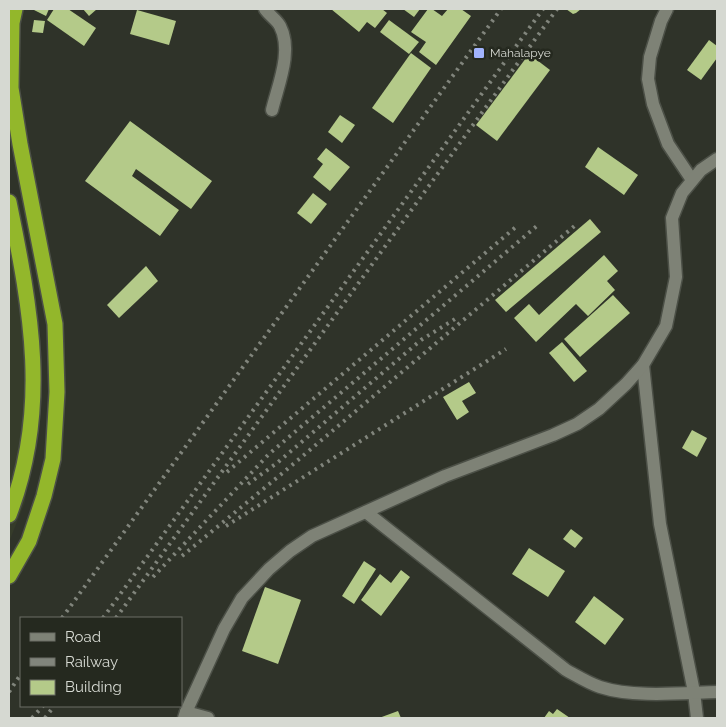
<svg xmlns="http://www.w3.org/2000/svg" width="726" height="727" viewBox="0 0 726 727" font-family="Raleway,sans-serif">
	<rect width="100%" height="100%" fill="#2f3329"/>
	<polygon fill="#353b2a" points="9,188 31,262 36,342 34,437 25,502 9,542"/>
	<g fill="#b4ca89">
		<polygon points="32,9 49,9 46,16"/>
		<polygon points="54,9 68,9 96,28 84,46 47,20"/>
		<polygon points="83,9 97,9 89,16"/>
		<polygon points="331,9 382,9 387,13 375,28 367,22 359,32"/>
		<polygon points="403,9 420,9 414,17"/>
		<polygon points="428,9 432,9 442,16 448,9 461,9 471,16 436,65 419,52 426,42 411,32"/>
		<polygon points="566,9 581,9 576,13 573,14"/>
		<polygon points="137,10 176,21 169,45 130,34"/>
		<polygon points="34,20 45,21 43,33 32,32"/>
		<polygon points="389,20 419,42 409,54 380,32"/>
		<polygon points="709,40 717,46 717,58 701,80 687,70"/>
		<polygon points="411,53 431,68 393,123 372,108"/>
		<polygon points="529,54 550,70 497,141 476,125"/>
		<polygon points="340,115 355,125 342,143 328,132"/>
		<polygon points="130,121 212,181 191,209 136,169 132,176 179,210 160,236 85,181"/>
		<polygon points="598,147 638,175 624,195 585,167"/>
		<polygon points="326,148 350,167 330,191 313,177 323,164 317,159"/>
		<polygon points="313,193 327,204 311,224 297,213"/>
		<polygon points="590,219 601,232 506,312 495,300"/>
		<polygon points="604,255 618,271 607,281 615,290 588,316 576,304 536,342 514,318 529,304 539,315"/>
		<polygon points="146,266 158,281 119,318 107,305"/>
		<polygon points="613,295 630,313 580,357 564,339"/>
		<polygon points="562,342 587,371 574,382 549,353"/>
		<polygon points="469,382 476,393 462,401 469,412 457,420 443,397"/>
		<polygon points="692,430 707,438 697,457 682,448"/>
		<polygon points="571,529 583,538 575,548 563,539"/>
		<polygon points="529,548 565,571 548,597 512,574"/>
		<polygon points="364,561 376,569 354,604 342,596"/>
		<polygon points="401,570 410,577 381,616 361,600 380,574 391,583"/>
		<polygon points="265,587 301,600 278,664 242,651"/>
		<polygon points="594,596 624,619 605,645 575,622"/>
		<polygon points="557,709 570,718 544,718 549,711 553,714"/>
		<polygon points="398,711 401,718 379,718"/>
	</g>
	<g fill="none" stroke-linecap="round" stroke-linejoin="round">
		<g stroke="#4c5047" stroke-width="15">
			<g id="street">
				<path d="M265,9C269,15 277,20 280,26C293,51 278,85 272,110"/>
				<polyline points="667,9 661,21 650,57 648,79 653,104 668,144 692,180"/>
				<polyline points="643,365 660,524 694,692 697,718"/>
				<path d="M366,512L566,670C577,676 588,683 600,687C634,698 682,693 717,692"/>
				<polyline points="186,712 224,629 242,598 269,569 290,551 312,536 445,476 553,435 577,424 599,409 626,384 643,365 666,326 676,277 672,218 682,193 701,170 717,159"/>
				<polyline points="184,718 186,712 208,718"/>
			</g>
		</g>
		<g stroke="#4c5047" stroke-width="18">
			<g id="highway">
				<path d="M9,202C31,310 50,409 9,515"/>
				<polyline points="9,576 29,541 44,496 53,459 57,392 55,324 20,144 11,88 12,23 15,9"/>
			</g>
		</g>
		<use href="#street" stroke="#7e8276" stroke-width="12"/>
		<use href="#highway" stroke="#93b72b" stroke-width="15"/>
		<g stroke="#81857c" stroke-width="4" stroke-dasharray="2.5 5" stroke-linecap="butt">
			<polyline points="227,472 517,226"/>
			<polyline points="248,484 277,463 421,340 455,319"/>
			<polyline points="226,526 506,349"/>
			<polyline points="182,556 285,471 578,223"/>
			<polyline points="153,577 269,454 538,225"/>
			<polyline points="62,618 501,9"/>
			<polyline points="103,618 543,9"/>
			<polyline points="116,618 557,9"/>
			<polyline points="9,692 21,674"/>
			<polyline points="32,718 43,706"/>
			<polyline points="45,718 54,706"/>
		</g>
	</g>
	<rect fill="#a1b3fd" stroke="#25291f" stroke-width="2" x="473" y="47" width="12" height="12" rx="2.5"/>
	<g text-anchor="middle" stroke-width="5" stroke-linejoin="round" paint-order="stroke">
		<g font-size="12" fill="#d6d9d2" stroke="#25291f" text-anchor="start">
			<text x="490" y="57">Mahalapye</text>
		</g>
	</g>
	<rect width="726" height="727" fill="none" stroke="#d6d9d2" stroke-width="20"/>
	<rect x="20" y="617" width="162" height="90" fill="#25291f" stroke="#6c6f67"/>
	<rect x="30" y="633" width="25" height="8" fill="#7e8276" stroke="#6c6f67"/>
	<text x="65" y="642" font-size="15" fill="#d6d9d2">Road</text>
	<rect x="30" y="658" width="25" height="8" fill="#81857c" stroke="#6c6f67"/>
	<text x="65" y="667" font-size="15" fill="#d6d9d2">Railway</text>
	<rect x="30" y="680" width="25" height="15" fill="#b4ca89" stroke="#6c6f67"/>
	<text x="65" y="692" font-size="15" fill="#d6d9d2">Building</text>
</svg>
